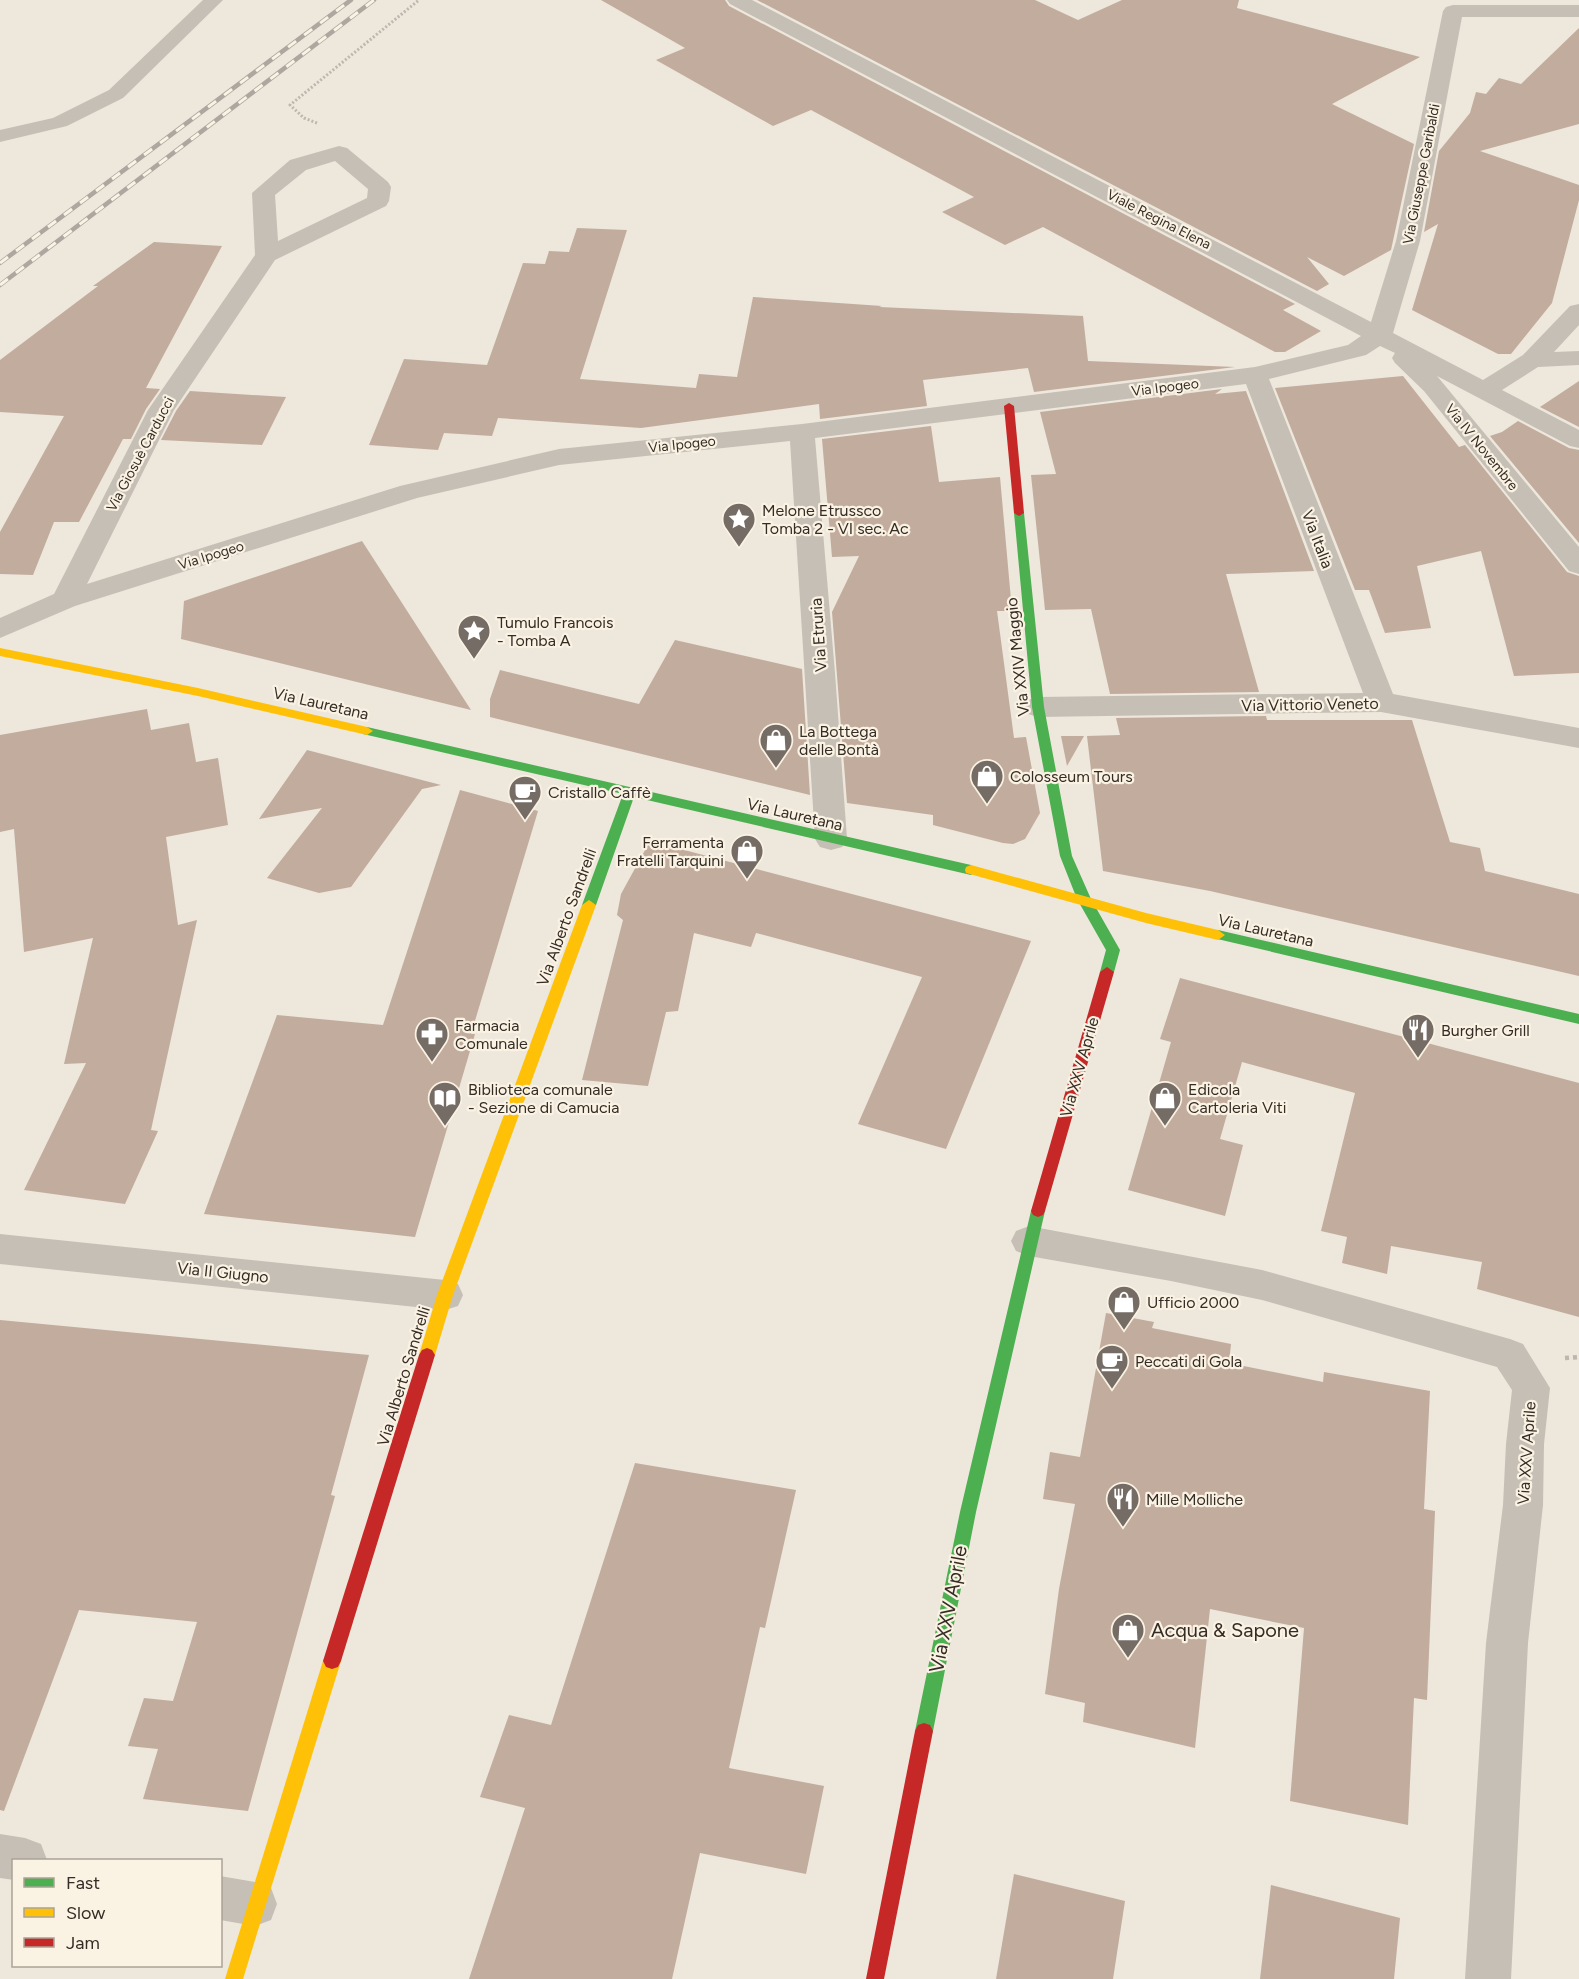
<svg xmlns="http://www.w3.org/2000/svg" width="1579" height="1979" viewBox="0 0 1579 1979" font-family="Figtree,sans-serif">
	<rect width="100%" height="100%" fill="#ede7dc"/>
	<g fill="#c2ac9d">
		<polygon points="601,0 725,0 729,6 1295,304 1283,310 1321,331 1285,352 1275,352 1043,227 1005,245 942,212 974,197 811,110 773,126 656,60 685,48"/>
		<polygon points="757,0 1035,0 1078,20 1122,0 1239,0 1237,8 1420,57 1332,104 1414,144 1391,250 1344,276 1307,257 1329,284 1317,291"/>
		<polygon points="1579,28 1579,124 1480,151 1579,185 1579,200 1552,303 1511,354 1498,354 1412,310 1438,224 1424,232 1439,151 1470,113 1476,92 1486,94 1499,78 1521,84"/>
		<polygon points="577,228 627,230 580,379 696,388 699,374 737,377 753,297 882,306 879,307 1083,316 1088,361 1235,367 1034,392 1028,368 923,380 927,406 820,419 819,404 641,428 498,418 492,436 444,433 438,450 369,445 404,359 487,365 523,263 545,264 549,251 569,252"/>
		<polygon points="154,242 222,246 146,388 160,389 146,409 131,439 123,439 79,522 54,522 33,575 0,574 0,532 64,416 0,412 0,360 98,286 93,286"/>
		<polygon points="1403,376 1459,447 1465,445 1567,572 1579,576 1579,673 1514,676 1481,551 1417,566 1431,628 1385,633 1369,590 1355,590 1275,388"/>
		<polygon points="1579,381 1579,427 1540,407"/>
		<polygon points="1222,389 1215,394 1246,391 1314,571 1226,574 1259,692 1110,694 1091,609 1045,610 1031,475 1056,474 1040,412"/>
		<polygon points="190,391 286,397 262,445 161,440 176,411"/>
		<polygon points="1518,421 1569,448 1579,450 1579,543 1490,436 1502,432"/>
		<polygon points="931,426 939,482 1000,477 1012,611 997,611 1014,738 1026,737 1040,813 1025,839 1013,844 1003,843 933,825 933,815 847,803 832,612 859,556 832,557 822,439"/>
		<polygon points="362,541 471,710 181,639 184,601"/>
		<polygon points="675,640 802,669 810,795 490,717 490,699 500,670 639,704"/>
		<polygon points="147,709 151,730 189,723 196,762 218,758 228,825 166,837 178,925 197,920 151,1130 158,1131 125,1204 24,1190 86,1063 64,1064 93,938 24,952 14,829 0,832 0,735"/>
		<polygon points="1266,716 1267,720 1412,720 1450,842 1480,848 1485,871 1579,894 1579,976 1210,891 1103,871 1087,736 1120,735 1116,718"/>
		<polygon points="1061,736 1084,736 1067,766"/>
		<polygon points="307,750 441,785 422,789 351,887 319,893 267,878 322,808 259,819"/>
		<polygon points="460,790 538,811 471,1034 475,1034 415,1237 204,1214 277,1015 383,1025"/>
		<polygon points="650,841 1031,941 946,1149 858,1124 922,977 756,933 751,947 694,933 678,1011 666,1012 648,1086 582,1080 623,920 617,915 621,894"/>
		<polygon points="1180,978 1579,1083 1579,1317 1477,1289 1482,1262 1391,1246 1387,1274 1342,1263 1347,1237 1321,1231 1355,1093 1242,1062 1220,1139 1243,1145 1225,1216 1128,1190 1171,1042 1160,1039"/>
		<polygon points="1106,1313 1154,1322 1152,1328 1231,1344 1229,1363 1323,1382 1324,1372 1430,1391 1424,1509 1435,1511 1427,1700 1414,1698 1408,1825 1290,1801 1304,1628 1210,1609 1195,1748 1083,1722 1085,1703 1045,1694 1059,1589 1075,1504 1043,1499 1050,1452 1080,1457"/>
		<polygon points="0,1320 369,1355 331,1495 335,1496 248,1811 143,1799 158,1749 128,1746 144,1698 173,1701 197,1622 79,1610 4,1811 0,1810"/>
		<polygon points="635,1463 796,1490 765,1628 760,1627 729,1768 824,1786 806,1874 700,1853 672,1979 469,1979 525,1808 480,1797 509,1715 551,1725"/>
		<polygon points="1014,1874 1125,1901 1113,1979 996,1979"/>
		<polygon points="1271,1885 1400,1918 1394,1979 1260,1979"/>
	</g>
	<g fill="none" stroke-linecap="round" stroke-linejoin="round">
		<polyline stroke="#bdb7af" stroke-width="3" stroke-dasharray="2 2" stroke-linecap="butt" points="317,123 304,118 290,105 419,0"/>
		<polyline stroke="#bdb7af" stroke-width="4.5" stroke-dasharray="4 4" stroke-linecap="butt" points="1565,1358 1579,1357"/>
		<polygon fill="#c5bfb6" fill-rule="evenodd" points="203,0 223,0 123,98 67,126 0,142 0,130 53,118 109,90"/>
		<g fill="#c5bfb6" fill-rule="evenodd">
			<path d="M727,0H752L1371,322L1396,241L1443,11L1446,7L1453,5H1579V17H1462L1420,241L1393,333L1483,380L1523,355L1570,306L1579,304V325L1554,352L1579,351V365L1538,367L1502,390L1579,430V448L1570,446L1437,376L1579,547V574L1569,571L1424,391L1395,363L1392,358L1395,353L1380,346L1366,355L1269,379L1393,694L1579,728V748L1381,712L1038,717L1028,714L1023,707L1028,700L1038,697L1363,693L1246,384L815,438L835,673L847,839L842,847L831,850L820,847L815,839L790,441L559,465L417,498L75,606L0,638V618L54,594L148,410L255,255L252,193L290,160L339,146L347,148L388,182L391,187L389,201L386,206L275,260L174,410L87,584L400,486L559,449L802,424L1255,367L1348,345L1361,336L730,4ZM335,161L368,189L367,198L278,241L275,195L306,170Z"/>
			<polygon points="1029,1226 1262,1270 1510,1339 1523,1344 1550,1388 1544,1444 1543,1505 1528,1643 1511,1979 1465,1979 1486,1643 1503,1505 1506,1444 1512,1390 1497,1367 1262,1300 1171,1281 1029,1256 1016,1251 1011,1241 1016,1231"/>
			<polygon points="0,1234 445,1280 458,1284 463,1295 458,1306 445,1310 0,1264"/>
			<polygon points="0,1834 25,1838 41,1844 47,1860 14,1860 14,1880 0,1878"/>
			<polygon points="220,1876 255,1882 271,1888 277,1904 271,1920 255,1926 220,1920"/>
		</g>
		<g fill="#4caf50" fill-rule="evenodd">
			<polygon points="1019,510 1024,513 1044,707 1072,856 1091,899 1120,950 1114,972 1107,977 1100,972 1106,950 1077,899 1060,856 1032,707 1014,513"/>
			<polygon points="367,727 971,865 977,870 971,875 634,797 596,905 589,910 582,905 623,794 363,734 361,731 363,728"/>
			<polygon points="1218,930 1579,1014 1579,1024 1213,938 1211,935 1213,932"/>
			<polygon points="1038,1205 1043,1207 1045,1211 976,1512 933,1731 930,1737 924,1739 918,1737 915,1731 960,1512 1031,1211 1033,1207"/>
		</g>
		<g fill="#ffc107" fill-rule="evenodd">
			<polygon points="0,648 198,688 367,727 373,731 367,735 198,696 0,656"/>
			<polygon points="971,865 1146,913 1218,930 1225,935 1218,940 1146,923 966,873 965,870 966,867"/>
			<polygon points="589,900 596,905 453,1295 435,1355 432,1360 427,1362 422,1360 419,1355 437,1295 582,905"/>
			<polygon points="332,1653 338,1655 341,1661 243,1979 225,1979 323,1661 326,1655"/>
		</g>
		<g fill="#c62828" fill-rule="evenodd">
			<polygon points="1009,403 1014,406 1024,513 1019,516 1014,513 1004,406"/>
			<polygon points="1107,967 1114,972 1045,1211 1043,1215 1038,1217 1033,1215 1031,1211 1100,972"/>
			<polygon points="427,1348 432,1350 435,1355 341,1661 338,1667 332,1669 326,1667 323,1661 419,1355 422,1350"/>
			<polygon points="924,1723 930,1725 933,1731 884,1979 866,1979 915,1731 918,1725"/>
		</g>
		<g stroke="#ada7a0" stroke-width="4.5">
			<g id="rail">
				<polyline points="0,263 351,0"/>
				<polyline points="0,285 374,0"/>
			</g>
		</g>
		<use href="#rail" stroke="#faf2e3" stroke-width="3" stroke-dasharray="10" stroke-linecap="butt"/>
	</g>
	<defs>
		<g id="sight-pin" transform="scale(1.725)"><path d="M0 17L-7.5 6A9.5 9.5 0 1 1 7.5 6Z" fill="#756d65" stroke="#faf2e3"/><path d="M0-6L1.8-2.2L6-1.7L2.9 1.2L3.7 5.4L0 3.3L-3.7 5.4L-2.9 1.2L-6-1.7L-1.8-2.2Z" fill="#fff"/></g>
		<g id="shop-pin" transform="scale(1.725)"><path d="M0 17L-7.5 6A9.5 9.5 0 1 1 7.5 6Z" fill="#756d65" stroke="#faf2e3"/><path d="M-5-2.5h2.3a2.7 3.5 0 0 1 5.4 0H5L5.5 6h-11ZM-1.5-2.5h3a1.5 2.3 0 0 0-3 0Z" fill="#fff"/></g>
		<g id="cafe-pin" transform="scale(1.725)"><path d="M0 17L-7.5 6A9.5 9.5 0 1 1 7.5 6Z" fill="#756d65" stroke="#faf2e3"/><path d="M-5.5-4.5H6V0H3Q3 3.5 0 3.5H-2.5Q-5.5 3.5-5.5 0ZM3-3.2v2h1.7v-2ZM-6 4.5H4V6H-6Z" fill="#fff"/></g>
		<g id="restaurant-pin" transform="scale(1.725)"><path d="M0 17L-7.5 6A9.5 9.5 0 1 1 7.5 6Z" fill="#756d65" stroke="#faf2e3"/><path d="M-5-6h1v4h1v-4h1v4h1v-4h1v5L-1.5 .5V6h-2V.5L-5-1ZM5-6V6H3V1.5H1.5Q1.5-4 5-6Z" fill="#fff"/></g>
		<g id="pharmacy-pin" transform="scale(1.725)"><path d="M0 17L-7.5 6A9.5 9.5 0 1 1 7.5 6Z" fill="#756d65" stroke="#faf2e3"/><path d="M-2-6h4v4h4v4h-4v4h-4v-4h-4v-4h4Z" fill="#fff"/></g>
		<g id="library-pin" transform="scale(1.725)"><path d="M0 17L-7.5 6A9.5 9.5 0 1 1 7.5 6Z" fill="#756d65" stroke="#faf2e3"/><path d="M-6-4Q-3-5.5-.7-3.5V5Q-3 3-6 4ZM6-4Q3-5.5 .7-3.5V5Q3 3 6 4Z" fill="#fff"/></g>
	</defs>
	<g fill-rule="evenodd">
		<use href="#sight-pin" x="739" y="519"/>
		<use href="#sight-pin" x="474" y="631"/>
		<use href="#shop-pin" x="776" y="740"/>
		<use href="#shop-pin" x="987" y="776"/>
		<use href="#cafe-pin" x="525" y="792"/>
		<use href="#shop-pin" x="747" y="851"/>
		<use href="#restaurant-pin" x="1418" y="1030"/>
		<use href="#pharmacy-pin" x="432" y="1034"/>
		<use href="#library-pin" x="445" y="1098"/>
		<use href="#shop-pin" x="1165" y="1098"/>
		<use href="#shop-pin" x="1124" y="1302"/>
		<use href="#cafe-pin" x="1112" y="1361"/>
		<use href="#restaurant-pin" x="1123" y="1499"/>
		<use href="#shop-pin" x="1128" y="1630"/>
	</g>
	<g text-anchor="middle" stroke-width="4.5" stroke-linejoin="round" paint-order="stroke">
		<g font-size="14" fill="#352c25" stroke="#faf2e3">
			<text transform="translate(1421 174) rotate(-79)" y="5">Via Giuseppe Garibaldi</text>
			<text transform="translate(1159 219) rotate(27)" y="5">Viale Regina Elena</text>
			<text transform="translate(1165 387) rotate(-7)" y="5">Via Ipogeo</text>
			<text transform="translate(682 444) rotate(-6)" y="5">Via Ipogeo</text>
			<text transform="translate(1482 447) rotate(51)" y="5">Via IV Novembre</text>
			<text transform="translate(140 454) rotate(-62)" y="5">Via Giosuè Carducci</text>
			<text transform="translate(211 555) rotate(-17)" y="5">Via Ipogeo</text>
		</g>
		<g font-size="16" fill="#352c25" stroke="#faf2e3" text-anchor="start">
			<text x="762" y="516">Melone Etrussco<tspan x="762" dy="18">Tomba 2 - VI sec. Ac</tspan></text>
			<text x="497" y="628">Tumulo Francois<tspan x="497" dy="18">- Tomba A</tspan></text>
			<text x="799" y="737">La Bottega<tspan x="799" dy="18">delle Bontà</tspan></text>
			<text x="1010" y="782">Colosseum Tours</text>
			<text x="548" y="798">Cristallo Caffè</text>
			<text x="724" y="848" text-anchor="end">Ferramenta<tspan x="724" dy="18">Fratelli Tarquini</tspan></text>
			<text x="455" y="1031">Farmacia<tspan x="455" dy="18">Comunale</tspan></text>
			<text x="1441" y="1036">Burgher Grill</text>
			<text x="468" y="1095">Biblioteca comunale<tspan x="468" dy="18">- Sezione di Camucia</tspan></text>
			<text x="1188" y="1095">Edicola<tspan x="1188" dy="18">Cartoleria Viti</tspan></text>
			<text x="1147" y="1308">Ufficio 2000</text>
			<text x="1135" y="1367">Peccati di Gola</text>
			<text x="1146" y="1505">Mille Molliche</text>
		</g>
		<g font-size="16" fill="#352c25" stroke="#faf2e3">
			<text transform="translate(1318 539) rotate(69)" y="6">Via Italia</text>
			<text transform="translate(818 635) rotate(-94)" y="6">Via Etruria</text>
			<text transform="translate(1017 657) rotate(-96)" y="6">Via XXIV Maggio</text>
			<text transform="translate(321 703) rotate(13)" y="6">Via Lauretana</text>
			<text transform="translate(1310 704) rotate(-1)" y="6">Via Vittorio Veneto</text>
			<text transform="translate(795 814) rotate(13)" y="6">Via Lauretana</text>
			<text transform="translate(566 917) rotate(-70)" y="6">Via Alberto Sandrelli</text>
			<text transform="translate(1266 930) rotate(13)" y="6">Via Lauretana</text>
			<text transform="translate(1079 1067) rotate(-74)" y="6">Via XXV Aprile</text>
			<text transform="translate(223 1272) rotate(6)" y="6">Via II Giugno</text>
			<text transform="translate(403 1376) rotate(-73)" y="6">Via Alberto Sandrelli</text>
			<text transform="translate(1526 1453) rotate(-86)" y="6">Via XXV Aprile</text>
		</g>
		<g font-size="20" fill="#352c25" stroke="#faf2e3">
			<text transform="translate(948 1609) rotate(-79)" y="7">Via XXV Aprile</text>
		</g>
		<g font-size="20" fill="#352c25" stroke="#faf2e3" text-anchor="start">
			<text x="1151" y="1637">Acqua &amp; Sapone</text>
		</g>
	</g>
	<rect x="12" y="1859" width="210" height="108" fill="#faf2e3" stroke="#aba397" stroke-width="1.5"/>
	<rect x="24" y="1878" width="30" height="9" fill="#4caf50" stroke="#aba397" stroke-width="1.5"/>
	<text x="66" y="1889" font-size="18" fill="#352c25">Fast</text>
	<rect x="24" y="1908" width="30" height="9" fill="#ffc107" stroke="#aba397" stroke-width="1.5"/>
	<text x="66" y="1919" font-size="18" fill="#352c25">Slow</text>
	<rect x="24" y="1938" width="30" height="9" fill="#c62828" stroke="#aba397" stroke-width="1.5"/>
	<text x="66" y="1949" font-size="18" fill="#352c25">Jam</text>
</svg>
